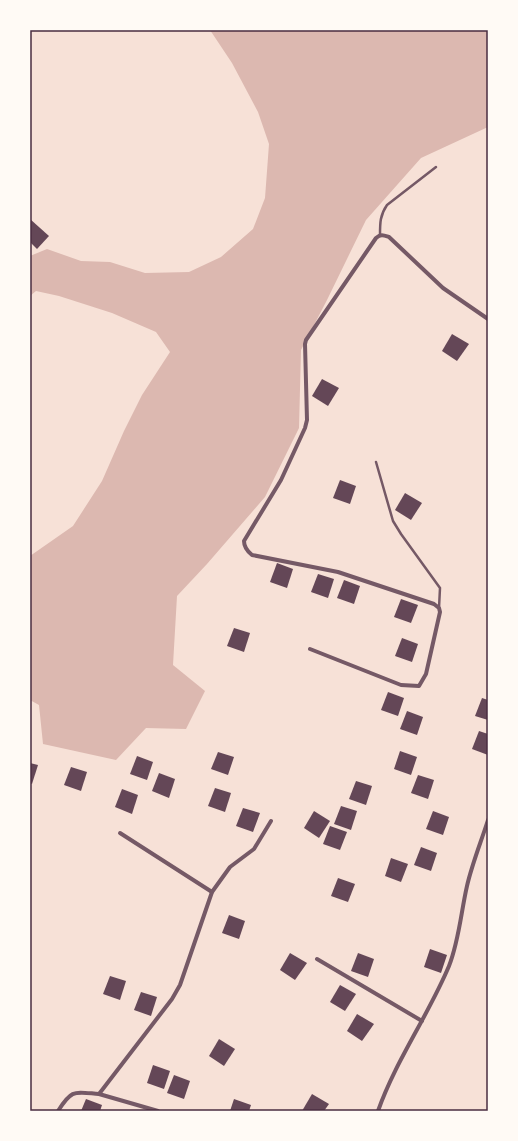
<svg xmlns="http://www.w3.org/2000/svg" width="518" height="1141" viewBox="0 0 518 1141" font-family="Raleway,sans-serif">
	<rect width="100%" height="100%" fill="#f7e1d7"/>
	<polygon fill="#dcb8b0" points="210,30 488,30 488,127 421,158 366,220 327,300 301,350 299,428 265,497 207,564 177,596 173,665 205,691 186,729 146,728 116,760 43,744 39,705 30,700 30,556 73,526 102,481 124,431 142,395 170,352 156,332 112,313 59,296 36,291 30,296 30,256 47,249 81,261 110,262 145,273 189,272 221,257 253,229 265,198 269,144 258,112 232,63"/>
	<g fill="#644757">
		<polygon points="30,219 49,236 37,249 30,242"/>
		<polygon points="452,334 469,344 457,361 442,351"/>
		<polygon points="322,379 339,388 328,406 312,396"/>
		<polygon points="340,480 356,486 350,504 333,498"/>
		<polygon points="405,493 422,503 411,520 395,510"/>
		<polygon points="277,563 293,569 287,588 270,582"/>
		<polygon points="318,574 334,579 328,598 311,592"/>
		<polygon points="344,580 360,586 354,604 337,598"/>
		<polygon points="401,599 418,605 411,623 394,617"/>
		<polygon points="234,628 250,633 244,652 227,646"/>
		<polygon points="402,638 418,644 412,662 395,656"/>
		<polygon points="388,692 404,698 398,716 381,710"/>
		<polygon points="482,698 488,700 488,720 475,716"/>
		<polygon points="407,711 423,717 417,735 400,729"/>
		<polygon points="479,731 488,734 488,755 472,749"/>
		<polygon points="400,751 417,757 411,775 394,769"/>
		<polygon points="218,752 234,757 228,775 211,769"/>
		<polygon points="137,756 153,762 147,780 130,774"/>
		<polygon points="30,763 38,765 32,784 30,783"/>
		<polygon points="71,767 87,772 81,791 64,785"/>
		<polygon points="159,773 175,779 169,798 152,791"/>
		<polygon points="418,775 434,780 428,799 411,793"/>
		<polygon points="356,781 372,786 366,805 349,799"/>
		<polygon points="215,788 231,793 225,812 208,806"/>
		<polygon points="122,789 138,795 132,814 115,807"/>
		<polygon points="341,806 357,811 351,830 334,824"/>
		<polygon points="243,808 260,813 253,832 236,826"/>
		<polygon points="314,811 330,821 319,838 304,828"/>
		<polygon points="433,811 449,817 443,835 426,829"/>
		<polygon points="330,826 347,832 340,850 323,844"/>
		<polygon points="421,847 437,853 431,871 414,865"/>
		<polygon points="391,858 408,864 401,882 385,876"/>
		<polygon points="338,878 355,884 348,902 331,896"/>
		<polygon points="229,915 245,921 239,939 222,933"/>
		<polygon points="430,949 447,955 441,973 424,967"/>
		<polygon points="290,953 307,963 295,980 280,970"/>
		<polygon points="358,953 374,959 368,977 351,971"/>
		<polygon points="110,976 126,981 120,1000 103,994"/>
		<polygon points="340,985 356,994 345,1011 330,1002"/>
		<polygon points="141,992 157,997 151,1016 134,1010"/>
		<polygon points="357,1014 374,1024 362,1041 347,1031"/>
		<polygon points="219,1039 235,1049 224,1066 209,1056"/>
		<polygon points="153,1065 170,1071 164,1089 147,1083"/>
		<polygon points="174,1075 190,1081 184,1099 167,1093"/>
		<polygon points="312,1094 329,1104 324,1111 302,1111"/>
		<polygon points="86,1099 102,1105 100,1111 81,1111"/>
		<polygon points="234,1099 251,1105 249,1111 230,1111"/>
	</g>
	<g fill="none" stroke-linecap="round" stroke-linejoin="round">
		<g stroke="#755966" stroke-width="2.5">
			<path d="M380,235C380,223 380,215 387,205L436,167"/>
			<polyline points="376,462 393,521 401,534 440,588 439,608"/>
		</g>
		<g stroke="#755966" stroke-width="4">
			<path d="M310,649L401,685L419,686L426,674L440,612L439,608L434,604L338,572L252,555C247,551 244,547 244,541L281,480L305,428L307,420L305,344L306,340L376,238C381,234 383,235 389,237L443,288L488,319"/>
			<polyline points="120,833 212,892"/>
			<polyline points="317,959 422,1021"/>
			<polyline points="99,1094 158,1111"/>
			<path d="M58,1111C72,1089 74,1092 99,1094L172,999L180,985L212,892L230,867L254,849L271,821"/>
			<path d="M378,1111C396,1060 428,1016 449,966C459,941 461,912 467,886C472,864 481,842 488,820"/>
		</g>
	</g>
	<rect width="518" height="1141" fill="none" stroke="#fffaf5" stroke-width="62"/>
	<rect x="31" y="31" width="456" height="1079" fill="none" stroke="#4a2c40" stroke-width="1.5"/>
</svg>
